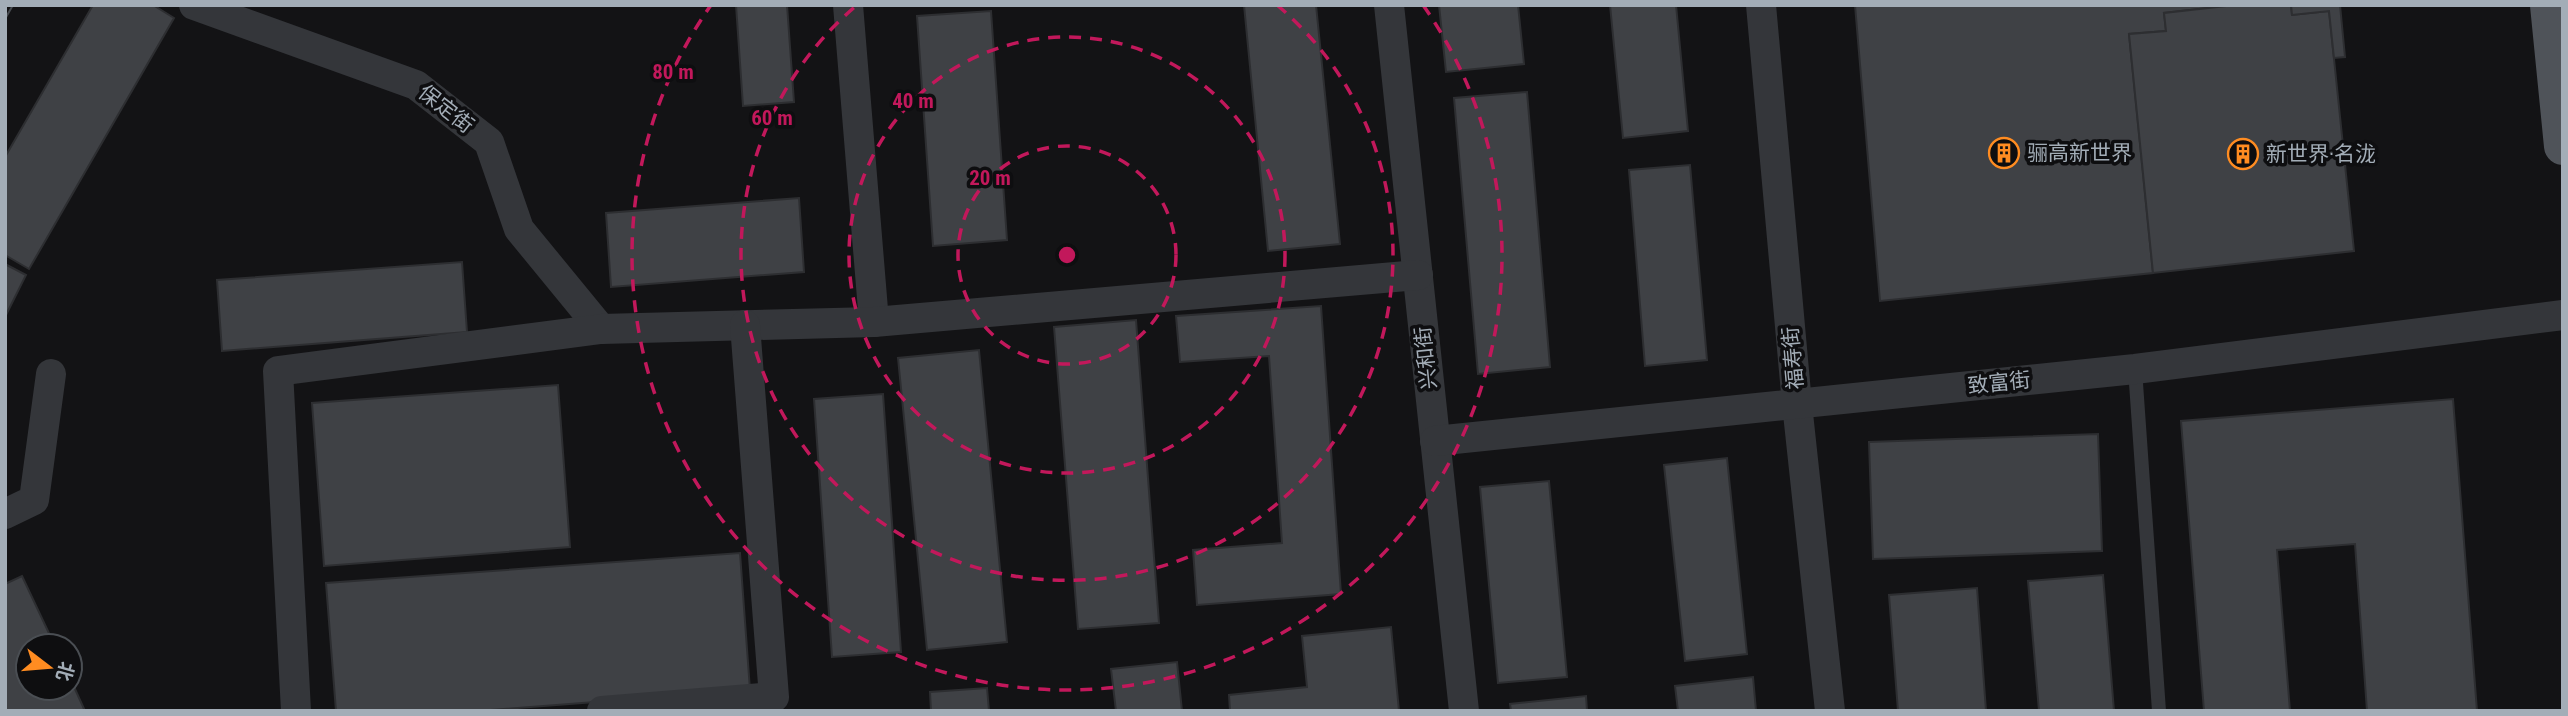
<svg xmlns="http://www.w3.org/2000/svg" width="2568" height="716" viewBox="0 0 2568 716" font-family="'Roboto Condensed','Noto Sans SC',sans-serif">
	<rect width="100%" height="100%" fill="#131315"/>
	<g fill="#3f4145" stroke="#2d2e31" stroke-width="2">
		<polygon points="93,5 153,5 174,18 29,269 5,255 5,157"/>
		<polygon points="736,5 787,5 794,102 743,106"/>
		<polygon points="1244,5 1316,5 1340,244 1268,251"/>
		<polygon points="1439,5 1518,5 1524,64 1446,72"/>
		<polygon points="1610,5 1676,5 1688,131 1623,138"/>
		<polygon points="1855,5 2235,5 2164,13 2166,31 2129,34 2153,273 1880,301"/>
		<polygon points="2235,5 2291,5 2292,15 2329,11 2354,251 2153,273 2129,34 2166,31 2164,13"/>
		<polygon points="2291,5 2340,5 2345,57 2334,58 2329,11 2292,15"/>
		<polygon points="991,11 1007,240 933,246 917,16"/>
		<polygon points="1527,92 1550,367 1478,374 1454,98"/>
		<polygon points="1690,165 1707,360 1645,366 1629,170"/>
		<polygon points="799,198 804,272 611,287 606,213"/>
		<polygon points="462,262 467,332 222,351 217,280"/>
		<polygon points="5,264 26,275 5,317"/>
		<polygon points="1321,306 1341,594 1197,605 1193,550 1282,543 1269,356 1180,362 1176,316"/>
		<polygon points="1136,320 1159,623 1078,629 1054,327"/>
		<polygon points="979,350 1007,642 927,650 898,358"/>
		<polygon points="558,385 570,547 324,566 312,403"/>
		<polygon points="883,394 901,652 832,657 814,399"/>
		<polygon points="2453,399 2477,711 2367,711 2355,544 2277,550 2290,711 2204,711 2181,421"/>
		<polygon points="2098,434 2102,551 1873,559 1869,442"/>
		<polygon points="1727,458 1747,654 1685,661 1664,465"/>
		<polygon points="1549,481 1567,677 1498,683 1480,487"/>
		<polygon points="740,553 750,690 478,711 336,711 326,583"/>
		<polygon points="2103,575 2114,711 2039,711 2028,581"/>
		<polygon points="22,576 55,646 28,646 28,688 70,688 70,678 85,711 5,711 5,584"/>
		<polygon points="1977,588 1986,711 1898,711 1889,595"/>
		<polygon points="1391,627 1399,711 1230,711 1229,695 1307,687 1302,636"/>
		<polygon points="1177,662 1182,711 1116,711 1111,669"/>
		<polygon points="1753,677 1756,711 1678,711 1675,686"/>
		<polygon points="987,688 989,711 931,711 930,692"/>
		<polygon points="1586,696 1587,711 1511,711 1510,704"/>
	</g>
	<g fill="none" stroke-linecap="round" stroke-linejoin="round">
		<polyline stroke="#34363a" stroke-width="14" points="2135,369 2159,711"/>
		<g stroke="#34363a" stroke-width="30">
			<polyline points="194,5 416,85 489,142 519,229 601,329"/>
			<polyline points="848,5 874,322"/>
			<polyline points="1389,5 1464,711"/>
			<polyline points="1761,5 1797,404 1830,711"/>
			<polyline points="1435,441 2135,369 2563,315"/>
			<polyline points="5,514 34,500 51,374"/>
			<polyline points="296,711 278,371 601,329 874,322 1418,275"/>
			<polyline points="602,711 774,697 745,325"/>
		</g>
		<polyline stroke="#4f5359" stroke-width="38" points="2549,5 2563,146"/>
		<polyline stroke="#464a4f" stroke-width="2" points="5,19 13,5"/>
	</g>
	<g fill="none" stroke="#c2185b" stroke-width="3.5" stroke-dasharray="12 9">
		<circle cx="1067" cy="255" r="109"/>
		<circle cx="1067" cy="255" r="218"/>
		<path d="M1277 5A326 326 0 1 1 857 5"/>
		<path d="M1423 5A435 435 0 1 1 711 5"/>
	</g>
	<defs>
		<g id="building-ring" transform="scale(1.575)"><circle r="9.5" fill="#0e0e10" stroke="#ff8c21" stroke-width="1.5"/><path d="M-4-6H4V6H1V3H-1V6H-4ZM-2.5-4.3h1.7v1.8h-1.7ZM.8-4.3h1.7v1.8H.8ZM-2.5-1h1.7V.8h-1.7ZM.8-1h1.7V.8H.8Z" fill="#ff8c21"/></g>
	</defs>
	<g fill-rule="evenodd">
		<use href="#building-ring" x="2004" y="153"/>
		<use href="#building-ring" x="2243" y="154"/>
	</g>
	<g text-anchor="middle" stroke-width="7" stroke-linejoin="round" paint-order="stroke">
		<g font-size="21" fill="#a3adb7" stroke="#0e0e10">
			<text transform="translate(446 109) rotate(38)" y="7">保定街</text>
			<text transform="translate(1426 358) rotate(-96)" y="7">兴和街</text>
			<text transform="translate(1793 358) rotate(-95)" y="7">福寿街</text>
			<text transform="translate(1999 383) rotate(-6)" y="7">致富街</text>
		</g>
		<g font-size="21" fill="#a3adb7" stroke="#0e0e10" text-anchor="start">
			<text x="2027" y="160">骊高新世界</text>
			<text x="2266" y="161">新世界·名泷</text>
		</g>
	</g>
	<circle cx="1067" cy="255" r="10" fill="#c2185b" stroke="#0e0e10" stroke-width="3.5"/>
	<g font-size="21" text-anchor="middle" font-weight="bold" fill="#c2185b" stroke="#0e0e10" stroke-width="7" stroke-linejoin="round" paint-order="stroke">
		<text x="673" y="79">80 m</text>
		<text x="913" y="108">40 m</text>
		<text x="772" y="125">60 m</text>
		<text x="990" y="185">20 m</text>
	</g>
	<rect width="2568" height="716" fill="none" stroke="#a3adb7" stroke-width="14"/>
	<g transform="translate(49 667) rotate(106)"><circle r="33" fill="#0e0e10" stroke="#4a4e53" stroke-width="2"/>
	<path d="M0-5L12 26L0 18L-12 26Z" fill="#ff8c21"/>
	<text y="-10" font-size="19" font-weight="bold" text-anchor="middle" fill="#a3adb7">北</text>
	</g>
</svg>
